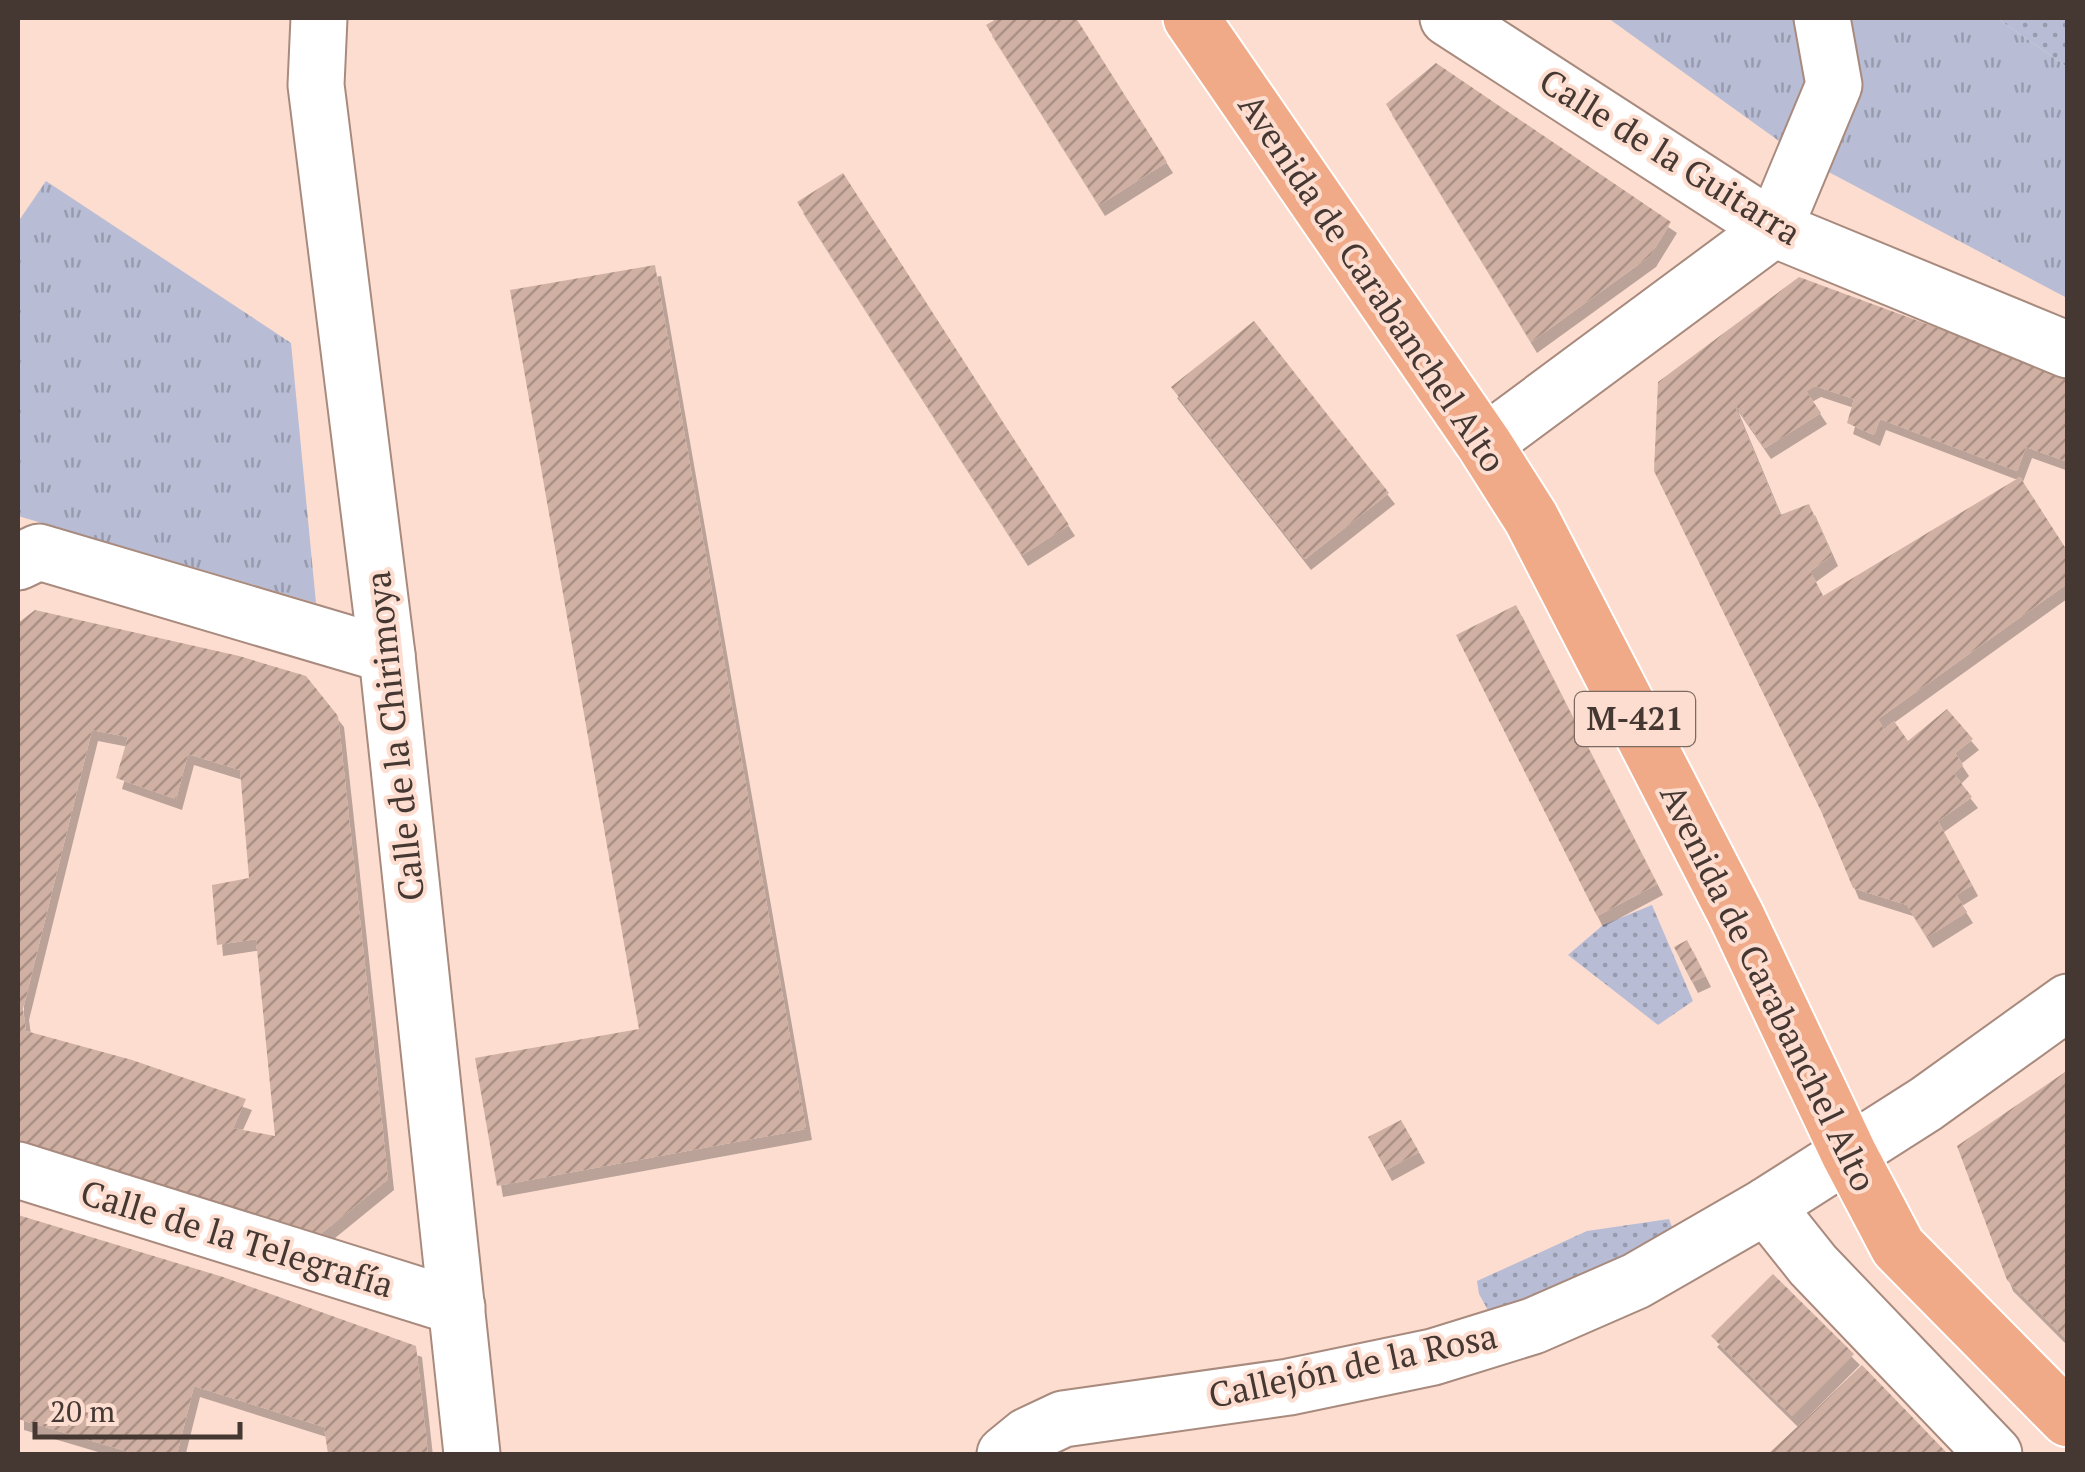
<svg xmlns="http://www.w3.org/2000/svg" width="2085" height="1472" viewBox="0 0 2085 1472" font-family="'PT Serif',serif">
	<defs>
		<pattern id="grass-dots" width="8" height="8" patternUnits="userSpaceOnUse" patternTransform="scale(2.5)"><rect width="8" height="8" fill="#b8bdd5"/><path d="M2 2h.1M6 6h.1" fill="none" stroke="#979bad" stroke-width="1.8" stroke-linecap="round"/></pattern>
		<pattern id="park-tufts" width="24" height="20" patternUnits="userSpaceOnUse" patternTransform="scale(2.5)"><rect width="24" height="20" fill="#b8bdd5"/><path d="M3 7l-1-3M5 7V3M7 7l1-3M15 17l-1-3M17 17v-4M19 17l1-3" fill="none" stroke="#979bad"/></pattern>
		<pattern id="building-hatch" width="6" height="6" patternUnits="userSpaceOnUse" patternTransform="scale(2.5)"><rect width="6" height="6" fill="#cfb0a2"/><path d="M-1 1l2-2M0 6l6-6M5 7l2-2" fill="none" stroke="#aa9085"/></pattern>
		<filter id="shadow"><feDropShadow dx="6" dy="11" stdDeviation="0" flood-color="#0004"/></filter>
	</defs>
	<rect width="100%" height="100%" fill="#fdddcf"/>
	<g fill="url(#grass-dots)">
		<polygon points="1997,18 2067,18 2067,67"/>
		<polygon points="1652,905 1693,1001 1658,1025 1568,955 1603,925"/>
		<polygon points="1669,1219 1680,1248 1489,1312 1479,1294 1477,1281 1587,1231"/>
	</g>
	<g fill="url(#park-tufts)">
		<polygon points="1608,18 1997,18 2067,67 2067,298 1804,159"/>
		<polygon points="46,181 291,343 316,603 18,516 18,222"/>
	</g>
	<g fill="url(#building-hatch)" fill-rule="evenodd" filter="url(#shadow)">
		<polygon points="998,18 1076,18 1167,162 1099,205 986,25"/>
		<polygon points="1436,63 1671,222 1650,256 1531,342 1386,104"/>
		<polygon points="843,173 1069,525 1022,555 797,202"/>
		<polygon points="655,265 806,1129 497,1186 475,1058 639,1029 510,290"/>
		<polygon points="1799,277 2068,376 2068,462 2026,447 2017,471 1880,419 1874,435 1847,423 1854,399 1815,386 1806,391 1821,413 1765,448 1732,400 1780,515 1809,504 1832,555 1810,571 1823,596 2020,477 2068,552 2068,583 1878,719 1884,730 1894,721 1908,741 1947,709 1973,739 1955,753 1963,765 1954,774 1972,797 1938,821 1972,885 1956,895 1967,912 1927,937 1907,905 1853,888 1821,811 1654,471 1658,382"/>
		<polygon points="1254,321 1389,493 1305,559 1171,387"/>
		<polygon points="1516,605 1657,884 1597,916 1456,635"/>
		<path d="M35,610L239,656L306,676L338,716L388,1179L318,1236L18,1140V623ZM92,730L128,737L116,778L176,799L188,754L240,770L249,878L212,885L217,945L256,939L275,1136L233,1128L246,1099L132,1060L26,1031L23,1009Z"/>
		<polygon points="1687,940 1705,976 1692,982 1674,947"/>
		<polygon points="2068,1070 2068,1341 2007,1280 1957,1146"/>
		<polygon points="1401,1120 1419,1152 1386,1170 1368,1137"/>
		<polygon points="18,1215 223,1277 416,1346 428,1454 328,1454 324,1427 194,1386 177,1454 136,1454 18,1419"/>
		<polygon points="1773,1274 1854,1354 1792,1416 1711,1336"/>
		<polygon points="1862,1365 1948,1454 1768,1454 1809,1416"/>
	</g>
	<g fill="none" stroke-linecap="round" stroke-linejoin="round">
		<g stroke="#a88b7e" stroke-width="59">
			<g id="street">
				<polyline points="319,18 316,85 387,655 472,1454"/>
				<polyline points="1448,18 1774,229 2068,350"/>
				<polyline points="1484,444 1774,229 1834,85 1822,18"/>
				<polyline points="18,562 39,552 387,655"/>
				<polyline points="18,1170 457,1307"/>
				<polyline points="1766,1206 1813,1265 1994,1454"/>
				<polyline points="1005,1454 1027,1436 1063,1419 1289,1387 1433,1357 1533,1326 1636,1281 1766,1206 1926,1104 2068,1002"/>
			</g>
		</g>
		<g stroke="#fff" stroke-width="59">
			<polyline id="primary" points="1191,18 1484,444 1531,518 1736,915 1849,1154 1898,1247 2068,1419"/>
		</g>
		<use href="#street" stroke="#fff" stroke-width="55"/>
		<use href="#primary" stroke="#f0aa87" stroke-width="55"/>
	</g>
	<g text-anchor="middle" stroke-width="8" stroke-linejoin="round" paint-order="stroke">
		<rect fill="#fdddcf" stroke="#7c6a62" stroke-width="2.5" x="1575" y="692" width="120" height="54" rx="8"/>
		<g font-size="32" font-weight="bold" fill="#453833">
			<text x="1635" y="730">M-421</text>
		</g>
		<g font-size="35" fill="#453833" stroke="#fdddcf">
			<text transform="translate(1670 157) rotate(32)" y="12">Calle de la Guitarra</text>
			<text transform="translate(1372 283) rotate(56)" y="12">Avenida de Carabanchel Alto</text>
			<text transform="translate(395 736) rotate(-96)" y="12">Calle de la Chirimoya</text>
			<text transform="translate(1768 988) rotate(64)" y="12">Avenida de Carabanchel Alto</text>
			<text transform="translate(237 1239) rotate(17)" y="12">Calle de la Telegrafía</text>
			<text transform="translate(1353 1366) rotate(-12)" y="12">Callejón de la Rosa</text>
		</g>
	</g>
	<rect width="2085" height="1472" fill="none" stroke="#453833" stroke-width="40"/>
	<path d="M35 1422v15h205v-15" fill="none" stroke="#453833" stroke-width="5"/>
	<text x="50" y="1422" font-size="30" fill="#453833" stroke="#fdddcf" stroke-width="8" paint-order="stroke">20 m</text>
</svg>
